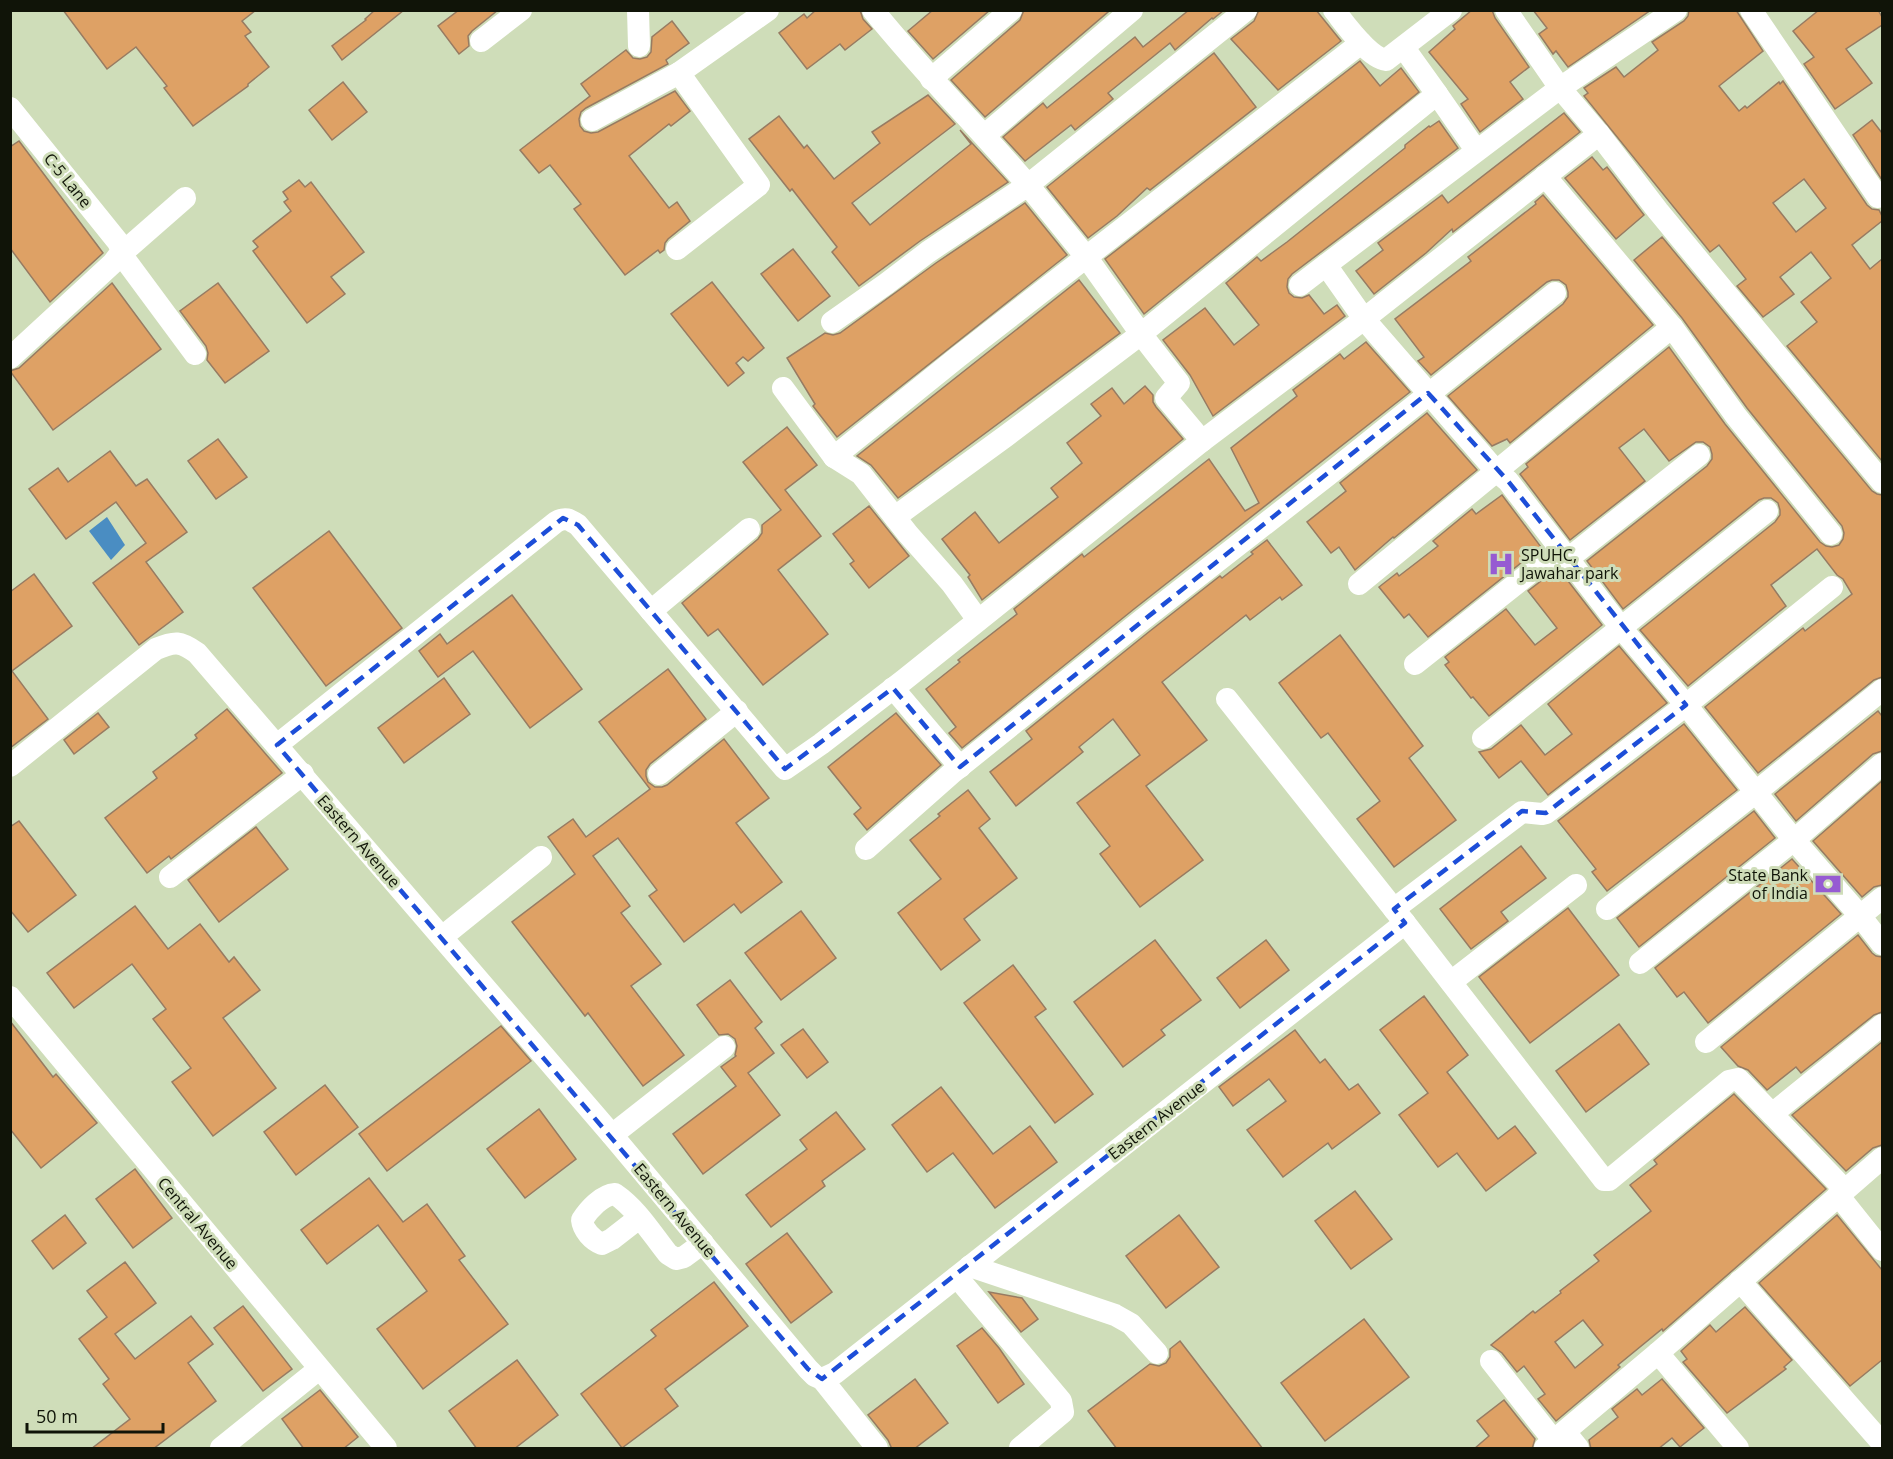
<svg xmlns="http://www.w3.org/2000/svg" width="1893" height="1459" viewBox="0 0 1893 1459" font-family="'Open Sans',sans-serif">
	<rect width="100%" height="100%" fill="#cfddb9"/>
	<polygon fill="#4a8dc2" points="107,517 125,545 111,560 89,531"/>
	<g fill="#dea165" stroke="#977b62" stroke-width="1.5" fill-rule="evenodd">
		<polygon points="63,10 256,10 242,21 251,32 245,36 269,67 248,84 248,86 193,126 164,88 167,86 136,47 107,69"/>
		<polygon points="375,10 404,10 342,60 332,46 366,20 365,19"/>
		<polygon points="459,10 498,10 472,31 468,36 469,46 459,54 438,26"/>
		<polygon points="816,10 860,10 863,19 872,29 845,50 840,44 807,69 779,33 804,14 807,18"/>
		<polygon points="933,10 990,10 933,59 908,31"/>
		<polygon points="1024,10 1107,10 1108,12 985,117 951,80 1020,20"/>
		<polygon points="1189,10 1224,10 1213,19 1212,18 1175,50 1170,43 1108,93 1113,99 1075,130 1071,125 1025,161 1003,137 1043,103 1047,108 1135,37 1143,47"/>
		<polygon points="1259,10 1316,10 1341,41 1278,90 1231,39 1254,21"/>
		<polygon points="1472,10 1492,10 1495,18 1529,67 1510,82 1523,99 1480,132 1461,104 1468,99 1429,52 1455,29 1453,26"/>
		<polygon points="1533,10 1651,10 1568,67 1556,51 1553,54 1539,34 1547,28"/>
		<path d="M1689,10H1736L1763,51L1719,86L1739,111L1745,106L1747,108L1779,82L1780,84L1783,81L1867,205L1872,209L1879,210L1882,216V221L1852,245L1870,269L1882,259V461L1787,346L1817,322L1801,302L1831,278L1811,252L1780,277L1794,294L1763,317L1737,286L1746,279L1719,245L1710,252L1584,96L1588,93L1584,88L1616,67L1624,77L1658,50L1652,42L1684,21L1688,16ZM1804,179L1826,208L1796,232L1773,203Z"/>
		<polygon points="1819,10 1878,10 1882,17 1882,25 1846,49 1872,83 1835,109 1804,64 1814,57 1793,31"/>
		<polygon points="672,21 689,43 666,60 668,64 586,108 581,112 579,119 580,126 584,131 591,133 598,132 675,91 690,111 671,126 669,124 629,156 669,208 677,202 690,221 668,239 665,243 664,250 660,253 658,250 625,275 574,209 581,204 550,165 539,173 520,150 590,96 581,84 610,62 626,50 633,58 640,59 647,57 651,52 652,37"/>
		<polygon points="1214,53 1256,107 1150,190 1147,188 1117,216 1088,238 1047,187"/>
		<polygon points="1360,61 1380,86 1401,68 1419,92 1144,314 1105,259"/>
		<polygon points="343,82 367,112 332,140 309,110"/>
		<polygon points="928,95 955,124 852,203 870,225 971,144 960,130 1008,182 920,241 859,286 832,252 837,247 792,189 790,191 749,139 779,116 804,148 807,145 834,179 880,143 872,132"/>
		<polygon points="1564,113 1580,132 1453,232 1452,229 1426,253 1374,294 1356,271 1383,250 1378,243 1442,195 1448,203"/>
		<polygon points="1872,120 1882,133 1882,180 1853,135"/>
		<polygon points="1439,121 1458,148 1292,274 1288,279 1287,287 1289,293 1294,297 1302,298 1309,295 1324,314 1337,305 1345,316 1213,416 1190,375 1163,340 1205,308 1234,345 1259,325 1226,283 1257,257 1261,261 1287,242 1405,148 1405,145 1429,126 1430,127"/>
		<polygon points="19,141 103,253 50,302 10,248 10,147"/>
		<polygon points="1592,157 1603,170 1607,167 1644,215 1616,239 1565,178"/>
		<polygon points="299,180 305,187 311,182 364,252 331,277 345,294 307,323 253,251 258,247 253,241 291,211 284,202 288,199 283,192"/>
		<polygon points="1543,195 1653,325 1510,443 1507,439 1492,446 1448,396 1563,304 1568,297 1568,292 1566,285 1559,280 1552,280 1547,282 1431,375 1418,361 1424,357 1395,319 1471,261 1468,257 1536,204 1535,202"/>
		<polygon points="1025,203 1067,255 837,437 813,406 815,404 787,358 825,333 833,335 840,333 936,263"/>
		<polygon points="1662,237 1872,491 1877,494 1882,495 1882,677 1874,680 1758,773 1705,707 1803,628 1805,631 1852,594 1843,579 1837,575 1817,549 1771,585 1786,606 1688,686 1640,630 1775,522 1780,515 1780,510 1778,503 1771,498 1764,498 1759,500 1623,609 1587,561 1707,466 1712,459 1712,454 1710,447 1703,442 1696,442 1669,461 1644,429 1619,448 1645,481 1570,540 1520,474 1528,467 1526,464 1669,347 1725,424 1820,542 1826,546 1832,547 1839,545 1843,539 1844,533 1842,526 1747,408 1682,318 1634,260"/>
		<polygon points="793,249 830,296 798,321 761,274"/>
		<polygon points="1079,280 1120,333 898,498 871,465 857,456"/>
		<polygon points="712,282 764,348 748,361 743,357 736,363 744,373 728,386 671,314"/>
		<polygon points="112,283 161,349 53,430 10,371 19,368"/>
		<polygon points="218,283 269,351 225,383 207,360 208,353 206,346 180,311"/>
		<polygon points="1366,342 1410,392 1134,609 962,748 949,733 956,727 926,689 960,662 958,660 1017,614 1014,609 1082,554 1084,557 1209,459 1245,511 1259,503 1231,448 1297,396 1293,390 1340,354 1344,359"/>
		<polygon points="1145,386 1153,395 1153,402 1156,407 1183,439 982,600 968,577 970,575 942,539 975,512 999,543 1058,497 1051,488 1082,463 1067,443 1101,416 1091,404 1112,388 1124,404"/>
		<polygon points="1427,413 1477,470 1394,538 1393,537 1355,570 1339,547 1331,553 1307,522 1346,491 1340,483"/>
		<polygon points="787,427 817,465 785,490 821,536 778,570 828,634 763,685 718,629 708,636 682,603 758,539 762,533 762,525 781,510 743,462"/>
		<polygon points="218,439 247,477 216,499 188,461"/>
		<polygon points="110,451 136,486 147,479 187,532 146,562 183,612 139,645 93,583 146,543 116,502 66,539 29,489 58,468 68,482"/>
		<polygon points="1502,495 1541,547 1428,637 1409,614 1404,618 1379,587 1397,573 1399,576 1438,546 1433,541 1472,509 1476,514"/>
		<polygon points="869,506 909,556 869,588 850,564 854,561 833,534"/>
		<polygon points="329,531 402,628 326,686 253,588"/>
		<polygon points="1267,540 1302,585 1282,600 1280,597 1250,620 1246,615 1162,682 1207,740 1146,786 1203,860 1140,907 1100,854 1110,846 1077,803 1140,755 1113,719 1079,747 1083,752 1016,806 990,772 1032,739 1026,731 1150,631 1220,576 1222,578 1253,554 1251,552"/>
		<polygon points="1558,568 1602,625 1489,716 1473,697 1471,698 1445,665 1449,662 1445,657 1506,609 1535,645 1557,628 1528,591"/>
		<polygon points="34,574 72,626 12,671 48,719 10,748 10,592"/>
		<polygon points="512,595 582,689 530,728 473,651 438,677 419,651 440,634 447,644"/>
		<polygon points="1340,635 1423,746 1409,758 1456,820 1394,867 1357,819 1380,801 1328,733 1321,738 1279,683"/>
		<polygon points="1619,646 1667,703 1548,795 1521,761 1499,778 1479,752 1491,749 1521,725 1545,755 1572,734 1548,704"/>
		<polygon points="668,669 706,719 650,764 646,770 646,776 648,782 655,787 662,787 667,785 724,739 769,798 736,823 782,882 741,913 734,904 684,942 649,896 657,890 618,838 593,856 630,906 621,913 661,964 631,986 684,1055 643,1086 588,1013 585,1016 512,922 575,874 548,837 573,819 586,837 650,789 599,722"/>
		<polygon points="444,678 470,714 404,763 378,728"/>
		<polygon points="227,709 282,773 171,859 169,856 147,873 105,818 157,778 153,772 197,738 195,735"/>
		<polygon points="1878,711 1882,716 1882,751 1873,754 1796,821 1775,794"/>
		<polygon points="98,713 109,727 74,754 64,740"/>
		<polygon points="896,713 941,765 867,830 854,814 861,808 828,767"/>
		<polygon points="1684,724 1737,790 1607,891 1592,872 1596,869 1558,821"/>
		<polygon points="1882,781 1882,885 1874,887 1862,897 1813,841"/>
		<polygon points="968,790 990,819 979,828 1017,878 964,919 980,940 941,970 898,913 941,879 910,840 940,816 938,814"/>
		<polygon points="1754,811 1775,838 1639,947 1617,918"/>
		<polygon points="19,821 76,895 28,932 10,910 10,827"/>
		<polygon points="256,827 288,869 219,922 188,880"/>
		<polygon points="1521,846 1546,878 1501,912 1508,921 1471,949 1440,909"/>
		<polygon points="1792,859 1841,914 1708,1023 1684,992 1677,997 1655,968"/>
		<polygon points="135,906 168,949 200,924 229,962 234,957 260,990 223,1018 276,1088 213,1136 172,1082 191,1068 153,1019 166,1009 132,964 74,1008 47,973"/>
		<polygon points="1568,908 1619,975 1530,1043 1479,977"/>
		<polygon points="801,911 836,958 781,1000 745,953"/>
		<polygon points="1858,935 1872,953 1876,956 1882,957 1882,1012 1874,1015 1801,1073 1796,1067 1767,1090 1748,1070 1738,1066 1721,1047"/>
		<polygon points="1155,940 1201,1000 1161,1030 1165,1035 1123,1067 1074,1002"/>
		<polygon points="1266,940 1289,970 1240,1008 1217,978"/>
		<polygon points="1013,965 1046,1009 1035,1017 1093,1094 1055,1123 964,1003"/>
		<polygon points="730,980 762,1022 755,1028 774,1053 748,1073 780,1115 703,1174 673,1134 736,1086 721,1067 736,1056 735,1055 737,1046 735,1039 728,1034 719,1035 697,1005"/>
		<polygon points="1424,996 1468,1055 1447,1072 1498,1139 1515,1126 1536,1153 1486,1191 1457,1153 1438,1167 1399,1115 1428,1093 1380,1030"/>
		<polygon points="10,1021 53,1077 56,1074 97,1123 41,1168 10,1129"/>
		<polygon points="1619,1024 1649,1064 1586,1112 1556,1071"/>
		<polygon points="501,1026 531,1061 387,1171 359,1134"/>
		<polygon points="803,1029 828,1062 807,1078 781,1045"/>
		<polygon points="1295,1030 1320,1063 1325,1059 1349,1090 1358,1084 1380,1113 1332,1149 1328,1143 1283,1177 1247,1130 1286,1101 1269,1079 1233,1106 1219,1087"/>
		<polygon points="1882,1042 1882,1145 1873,1148 1846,1171 1792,1115"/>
		<polygon points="325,1085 358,1127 296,1175 264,1132"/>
		<polygon points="941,1087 993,1154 1030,1126 1057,1162 995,1208 953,1153 927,1172 892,1125"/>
		<path d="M1734,1094L1826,1189L1663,1331L1662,1329L1618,1365L1620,1367L1556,1421L1538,1399L1545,1394L1524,1366L1517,1372L1502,1353L1491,1345L1533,1311L1535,1313L1561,1293L1560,1291L1599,1261L1594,1255L1651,1211L1630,1185L1657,1164L1654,1160ZM1583,1320L1603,1345L1575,1368L1555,1342Z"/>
		<polygon points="539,1109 576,1159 525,1198 487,1149"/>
		<polygon points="836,1112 865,1149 822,1181 825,1186 771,1227 746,1195 807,1149 800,1140"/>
		<polygon points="135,1169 172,1218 133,1248 96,1199"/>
		<polygon points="369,1178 403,1222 427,1204 465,1256 459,1260 508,1324 423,1389 377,1329 427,1291 378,1225 327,1264 301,1230"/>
		<polygon points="1355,1191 1392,1239 1351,1269 1315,1221"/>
		<polygon points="65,1215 86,1243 53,1269 32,1241"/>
		<polygon points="1179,1215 1219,1267 1166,1308 1126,1256"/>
		<polygon points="1837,1215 1882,1270 1882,1360 1850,1386 1759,1283"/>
		<polygon points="787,1233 832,1292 791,1323 746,1264"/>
		<polygon points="125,1262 156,1303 115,1334 135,1359 191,1316 213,1344 188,1363 216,1401 153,1449 91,1449 130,1419 103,1384 109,1379 79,1339 107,1317 87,1291"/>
		<polygon points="714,1282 748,1326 665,1389 678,1406 622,1448 581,1394 656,1336 651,1330"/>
		<polygon points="989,1292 1022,1298 1038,1319 1021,1332"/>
		<polygon points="243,1306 292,1369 263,1391 214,1328"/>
		<polygon points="1745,1307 1792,1360 1784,1367 1786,1369 1727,1413 1683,1362 1687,1359 1681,1351 1710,1325 1716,1332"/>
		<polygon points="1364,1319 1409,1377 1325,1441 1281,1383"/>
		<polygon points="982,1328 999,1348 1024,1384 998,1403 957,1346"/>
		<polygon points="1180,1341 1263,1449 1117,1449 1088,1411 1150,1364 1159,1366 1166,1363 1170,1357 1170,1349"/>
		<polygon points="517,1360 558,1415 514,1449 477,1449 449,1411"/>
		<polygon points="915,1379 948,1423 914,1449 892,1449 888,1440 868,1415"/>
		<polygon points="1662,1379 1704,1428 1680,1447 1672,1438 1658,1449 1591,1449 1589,1440 1618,1417 1612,1409 1637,1389 1642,1395"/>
		<polygon points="320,1390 358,1437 343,1449 304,1449 282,1419"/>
		<polygon points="1504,1400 1535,1439 1532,1449 1474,1449 1489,1436 1477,1421"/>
	</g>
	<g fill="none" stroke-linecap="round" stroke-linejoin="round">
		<g stroke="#fff" stroke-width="22">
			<polyline points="638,10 639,46"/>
			<path d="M873,10C922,71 977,126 1028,185L1246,10"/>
			<path d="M1334,10C1346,25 1368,57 1386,60L1451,10"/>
			<polyline points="1676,10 1560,88 1326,265 1364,319 1496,471 1508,481 1622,629 1686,705 1794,840 1861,917 1882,944"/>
			<polyline points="1751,10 1878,197"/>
			<polyline points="481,41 521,10"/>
			<polyline points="679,73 768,10"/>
			<polyline points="931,79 1011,10"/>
			<polyline points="1437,94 1476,150"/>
			<polyline points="10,108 118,242 122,251 113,263 10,358"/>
			<polyline points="592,120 679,73 759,185 677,249"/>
			<polyline points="1599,134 1658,211 1882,482"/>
			<polyline points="985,135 1132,10"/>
			<polyline points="1545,176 1672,327 1736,416 1831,534"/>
			<polyline points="185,198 121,254 195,354"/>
			<polyline points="1300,285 1326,265"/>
			<polyline points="832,322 886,284 928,252 1028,185 1087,258 1141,334 1437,94 1404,48"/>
			<polyline points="783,388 834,457 861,474 908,534 952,584 978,620"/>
			<polyline points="834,457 958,357 1361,43"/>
			<polyline points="895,517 1006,436 1141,334 1179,383 1166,398 1202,441"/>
			<polyline points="1569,558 1699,455"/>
			<path d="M1359,584C1464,499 1567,412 1672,327"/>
			<polyline points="651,611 749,529"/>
			<polyline points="1415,664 1560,549"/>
			<polyline points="893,688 960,767"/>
			<polyline points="1227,699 1405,923 1604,1180 1609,1180 1729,1081 1738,1079 1772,1114"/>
			<polyline points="1483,738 1767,511"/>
			<path d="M277,745L556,522C565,517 569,519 578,525L785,769L821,744L904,680L1202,441L1364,319L1599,134L1560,88L1506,10"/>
			<path d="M10,766L156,649C175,641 180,641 197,653L612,1135L808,1369L815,1376L822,1379L835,1373L1405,923"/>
			<polyline points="659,774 737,711"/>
			<polyline points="866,849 952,773 1142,620 1328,475 1555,293"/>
			<polyline points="170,877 303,774"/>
			<polyline points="1394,909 1522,812 1542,814 1546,813 1686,705 1832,587"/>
			<polyline points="1607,909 1756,792 1882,690"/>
			<polyline points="442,937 541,857"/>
			<polyline points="1640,963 1794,840 1882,764"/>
			<polyline points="1451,982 1576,885"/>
			<polyline points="10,997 386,1448"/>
			<polyline points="1706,1042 1882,898"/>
			<polyline points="612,1135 724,1047"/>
			<polyline points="1845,1190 1772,1114 1882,1025"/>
			<polyline points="1838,1195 1882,1250"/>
			<path d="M639,1218L612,1239L602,1244C592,1240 583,1230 582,1220C589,1209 602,1195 615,1194C637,1209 652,1234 668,1254L676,1259L684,1257L703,1243"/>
			<polyline points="970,1266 1115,1315 1131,1324 1157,1353"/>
			<polyline points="957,1277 1061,1401 1063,1412 1020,1448"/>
			<polyline points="1740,1281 1882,1443"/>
			<polyline points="1658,1353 1738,1448"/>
			<polyline points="1491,1361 1554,1441"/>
			<polyline points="822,1379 877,1448"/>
			<polyline points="1565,1432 1578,1448"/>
			<polyline points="221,1448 319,1369"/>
			<polyline points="1545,1448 1658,1353 1882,1158"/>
		</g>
	</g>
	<path fill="none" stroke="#1d4ed8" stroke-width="4.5" stroke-dasharray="12 8" stroke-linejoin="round" d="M1428,393L1508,481L1686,705L1546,813L1522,811L1394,909L1405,923L822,1379L808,1369L277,745L563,518L578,525L785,769L893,688L960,767Z"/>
	<defs>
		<g id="hospital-bare" transform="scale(2.07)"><path d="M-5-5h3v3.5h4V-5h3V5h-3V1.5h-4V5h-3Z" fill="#965bd2" stroke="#cfddb9" stroke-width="2.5" paint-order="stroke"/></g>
		<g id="bank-bare" transform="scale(2.07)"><path d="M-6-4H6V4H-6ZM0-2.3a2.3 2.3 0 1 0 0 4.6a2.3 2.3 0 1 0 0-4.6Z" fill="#965bd2" stroke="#cfddb9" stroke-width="2.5" paint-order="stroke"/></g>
	</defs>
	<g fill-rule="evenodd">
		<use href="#hospital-bare" x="1501" y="564"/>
		<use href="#bank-bare" x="1828" y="884"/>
	</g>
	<g text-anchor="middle" stroke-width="6" stroke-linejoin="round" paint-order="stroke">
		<g font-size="16" fill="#101408" stroke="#cfddb9">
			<text transform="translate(68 180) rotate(51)" y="6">C-5 Lane</text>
			<text transform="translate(359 841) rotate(49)" y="6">Eastern Avenue</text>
			<text transform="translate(1156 1120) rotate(-38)" y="6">Eastern Avenue</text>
			<text transform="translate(675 1210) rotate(50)" y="6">Eastern Avenue</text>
			<text transform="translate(198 1223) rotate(50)" y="6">Central Avenue</text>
		</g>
		<g font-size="16" fill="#101408" stroke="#cfddb9" text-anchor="start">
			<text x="1521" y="561">SPUHC,<tspan x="1521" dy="18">Jawahar park</tspan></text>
			<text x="1808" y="881" text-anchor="end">State Bank<tspan x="1808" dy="18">of India</tspan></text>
		</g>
	</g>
	<rect width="1893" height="1459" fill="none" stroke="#101408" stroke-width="24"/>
	<path d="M27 1423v9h136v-9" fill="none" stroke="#101408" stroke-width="3"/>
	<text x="36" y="1423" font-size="18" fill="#101408" stroke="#cfddb9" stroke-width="4.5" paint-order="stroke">50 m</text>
</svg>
